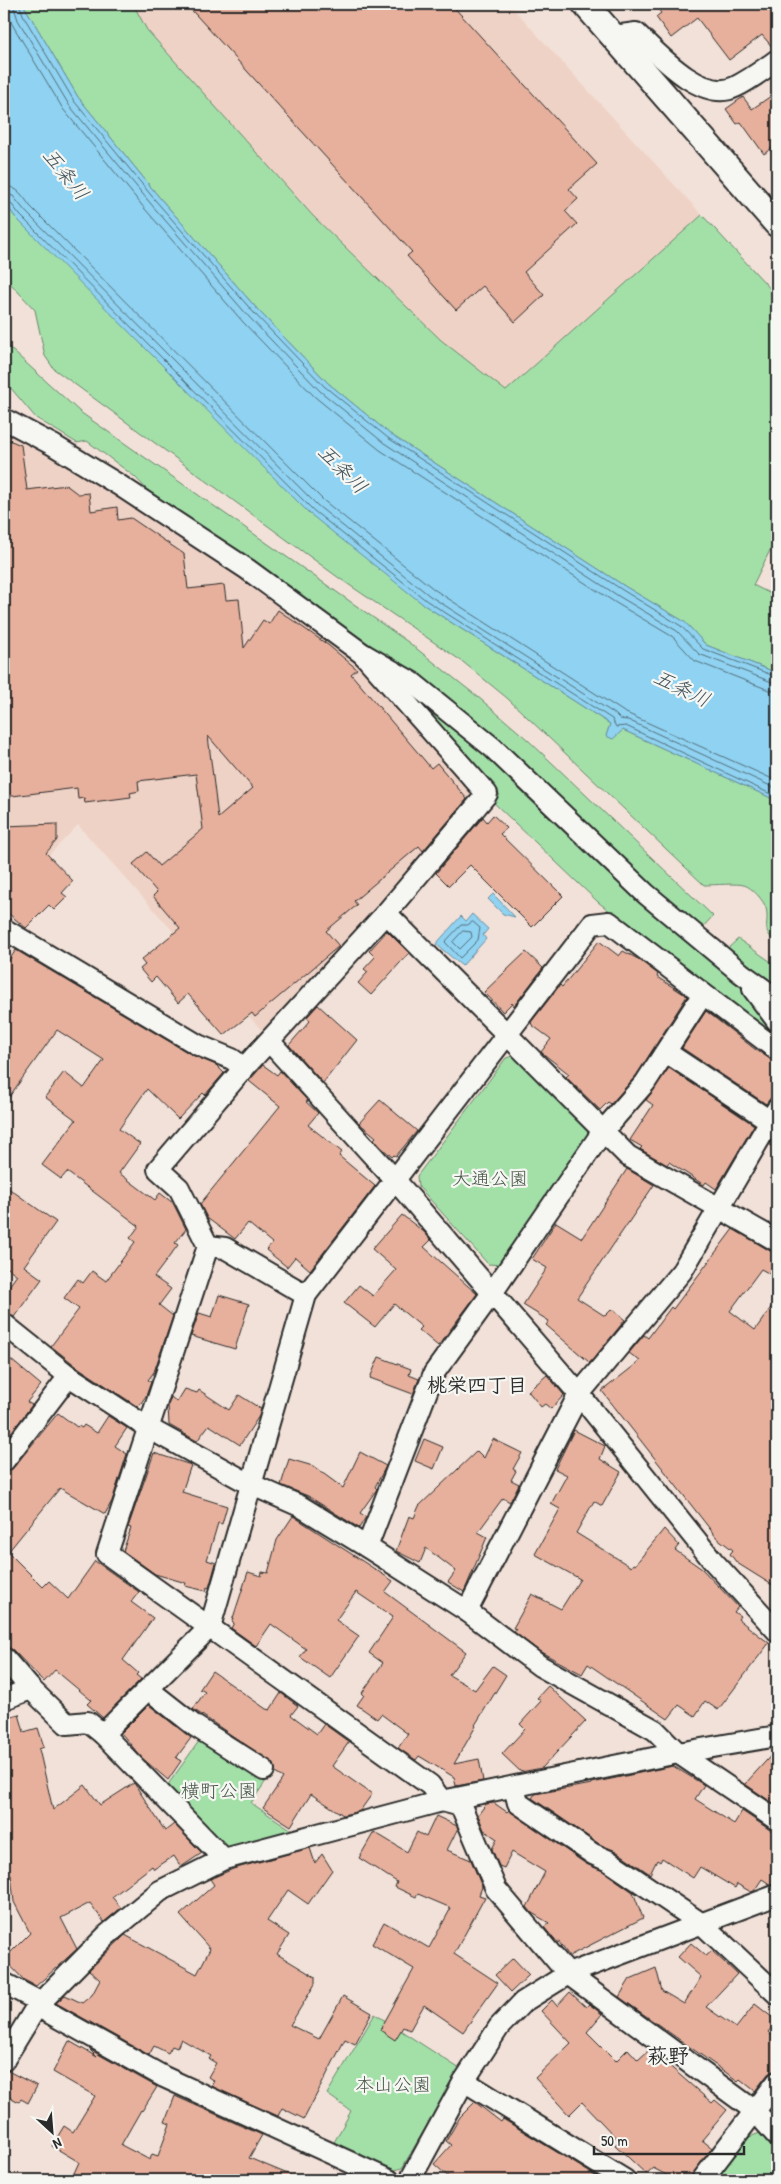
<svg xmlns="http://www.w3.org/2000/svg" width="781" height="2184" viewBox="0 0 781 2184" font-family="'Patrick Hand','Klee One',sans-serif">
	<rect width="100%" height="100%" fill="#f2e1d8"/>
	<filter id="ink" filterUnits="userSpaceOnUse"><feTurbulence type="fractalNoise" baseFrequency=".02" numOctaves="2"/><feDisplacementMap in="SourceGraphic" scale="10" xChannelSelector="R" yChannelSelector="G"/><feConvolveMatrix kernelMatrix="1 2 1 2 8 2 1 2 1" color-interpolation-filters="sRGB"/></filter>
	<g filter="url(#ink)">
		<g fill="#efd2c6">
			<polygon points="133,4 509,4 702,215 506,391 441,340 313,216 147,30"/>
			<polygon points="4,433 51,453 238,572 383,684 471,785 472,805 265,1034 78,825 4,901"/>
		</g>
		<g fill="#a3e0a8" stroke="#67866a">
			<polygon points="23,4 133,4 147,30 313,216 441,340 506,391 702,215 777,296 777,536 753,585 777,597 777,673 706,645 685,622 626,587 390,434 328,383 258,310 159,197 78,97"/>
			<path d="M4,202L16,218L424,605L610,724L606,736L623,730L771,798L777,804V943C760,930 770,924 766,908C764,901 752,887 744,885C738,883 714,885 704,885L507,698L463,662L339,578L54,369L45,356L35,310L10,283L4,281Z"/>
			<polygon points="4,343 80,412 408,642 478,697 528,740 713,916 700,930 425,684 262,568 153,496 135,477 87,441 77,443 36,418 4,380"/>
			<polygon points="406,688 501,767 737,980 777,1033 777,1041 598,902 493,802 500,795"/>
			<polygon points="738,939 777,966 777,990 725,951"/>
			<polygon points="517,1055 587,1125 588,1137 503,1265 488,1264 418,1186 417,1176 506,1058"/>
			<polygon points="202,1737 266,1781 251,1803 292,1830 228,1848 167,1786"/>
			<polygon points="375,2014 460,2069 402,2168 388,2172 331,2148 351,2111 327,2094"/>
			<polygon points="763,2132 777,2149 777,2180 714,2180 749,2137"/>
		</g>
		<g fill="#8fd2f1" stroke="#678fa2">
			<polygon points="4,4 23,4 78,97 159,197 258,310 328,383 390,434 626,587 685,622 706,645 777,673 777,804 771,798 623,730 613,739 606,736 610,724 424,605 310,514 16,218 4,202"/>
			<polygon points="493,894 515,917 503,914 488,899"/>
			<polygon points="472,914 488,929 483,935 486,939 462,966 436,944 461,916 466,921"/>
		</g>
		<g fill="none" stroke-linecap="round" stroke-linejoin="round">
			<g stroke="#536e7a" stroke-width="1">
				<polyline points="5,4 12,24 63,109 145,209 243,322 315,397 380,450 616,603 673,637 695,661 769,690 777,691"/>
				<polyline points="13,4 18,20 69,105 151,204 249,317 320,391 384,443 620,597 677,631 699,654 777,684"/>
				<polyline points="19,4 24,17 74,101 155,200 254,313 324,386 388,438 624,591 681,626 703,649 777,677"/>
				<path d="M4,186C17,186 23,196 30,206L323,500L435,590L624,712L777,781"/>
				<polyline points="4,193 13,196 25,211 318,506 430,596 615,714 620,719 628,720 777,789"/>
				<polyline points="4,200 9,201 20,215 314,511 427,601 612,719 616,727 626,726 777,797"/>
				<polygon points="473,922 480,928 478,940 460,958 445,942 461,925 467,925"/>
				<polygon points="463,931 471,932 472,937 460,949 453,942"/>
			</g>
		</g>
		<g fill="#e7b09c" stroke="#2b2b2b" fill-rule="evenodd">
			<polygon points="186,4 451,4 597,164 569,189 578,199 565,211 577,224 524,272 544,295 515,322 483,286 456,310 407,256 412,252"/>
			<polygon points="654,4 777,4 777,48 774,49 762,35 729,60 697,18 671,38 656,17 661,13"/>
			<polygon points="771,96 777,105 777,144 764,154 741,122 737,124 726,109 743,97 752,109"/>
			<path d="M4,438L21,445L27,490L66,485L78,494L89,493L91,511L117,507L118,520L131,518L184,554L188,589L224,585L226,600L239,599L244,648L263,620L269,624L278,610L328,645L357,669L351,674L431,768L437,763L467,799L423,851L419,846L354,901L357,905L326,931L339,946L255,1017L252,1013L224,1035L188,994L178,1003L156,977L151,982L140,969L145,965L141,960L180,928L153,896L157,892L133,864L147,852L159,866L203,829L196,774L138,781L139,791L130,793L131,797L85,803L84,798L78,799L77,788L4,797ZM208,736L253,788L218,818Z"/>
			<polygon points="493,815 507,828 500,834 563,896 532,927 470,865 449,886 436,873 483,817 487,822"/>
			<polygon points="57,824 57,840 46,853 73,881 62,893 67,897 54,910 49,905 26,928 4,910 4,826"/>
			<polygon points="387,931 409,953 371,995 358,983 368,972 364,969 375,957 369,951"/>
			<polygon points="599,941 619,956 623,951 638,959 658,974 657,977 687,996 636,1076 611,1104 608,1102 600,1110 566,1077 569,1074 541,1052 551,1039 532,1025 531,1022 560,985 562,987"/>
			<polygon points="16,950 192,1055 216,1065 224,1073 205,1095 203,1093 178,1119 147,1089 119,1129 140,1144 119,1173 155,1200 160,1193 173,1203 186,1229 175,1243 178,1245 154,1277 171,1289 159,1305 173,1316 154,1372 148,1380 151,1382 146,1396 138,1407 76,1366 51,1346 79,1309 64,1298 78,1279 83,1283 92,1271 106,1281 135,1242 130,1238 139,1226 67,1172 61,1179 42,1165 76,1120 45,1097 64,1072 84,1088 104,1060 57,1030 4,1104 4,967"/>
			<polygon points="526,952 543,968 514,1006 512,1003 503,1012 484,992"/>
			<polygon points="318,1005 357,1040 323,1083 289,1045 310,1021 307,1017"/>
			<polygon points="706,1011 756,1050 777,1063 777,1089 766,1104 682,1048"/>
			<polygon points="263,1065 277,1075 280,1071 308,1101 306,1102 318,1113 308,1125 342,1152 339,1156 375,1186 310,1270 295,1257 287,1267 266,1250 272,1243 248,1223 235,1239 207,1218 200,1204 280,1106 249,1081"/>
			<polygon points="669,1068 754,1125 716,1189 706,1182 704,1185 669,1162 667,1165 640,1149 642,1147 630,1140 653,1105 646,1100"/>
			<polygon points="380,1100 417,1131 396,1156 394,1155 392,1157 380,1146 374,1139 376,1137 359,1123"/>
			<polygon points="627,1169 654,1185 577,1298 605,1316 612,1309 625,1320 590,1363 546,1325 549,1321 523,1305 547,1268 532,1259 556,1222 582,1238"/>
			<polygon points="4,1185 56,1222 24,1266 42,1279 14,1317 4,1312 4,1293 17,1275 4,1265"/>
			<polygon points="402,1215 424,1232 431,1240 424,1247 477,1294 438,1346 419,1330 422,1327 394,1304 375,1327 344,1303 359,1285 373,1296 396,1270 372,1249"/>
			<polygon points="733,1229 777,1255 777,1278 761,1269 730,1311 755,1330 777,1299 777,1588 737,1563 730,1554 733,1550 717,1538 602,1391 640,1361 629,1353 644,1335 648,1338 671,1307 673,1309"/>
			<polygon points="219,1295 249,1304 235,1349 191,1336 199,1313 212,1317"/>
			<polygon points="4,1354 41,1385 27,1402 32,1405 4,1442"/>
			<polygon points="379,1357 411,1369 409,1375 419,1379 413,1394 370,1378"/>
			<polygon points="547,1375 564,1395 551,1409 545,1404 541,1407 528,1391"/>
			<polygon points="185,1389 197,1393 199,1390 229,1410 239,1395 261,1409 259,1416 240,1445 209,1425 197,1441 169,1425 168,1405 171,1397 177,1402"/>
			<polygon points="58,1413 77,1427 78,1426 82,1428 84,1425 97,1433 108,1416 127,1428 115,1446 127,1454 112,1501 105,1514 60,1488 8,1552 43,1587 49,1581 68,1599 95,1561 139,1592 131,1602 153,1618 123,1660 138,1673 136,1675 141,1679 103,1718 87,1704 91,1700 55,1670 44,1682 13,1650 4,1646 4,1473 13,1468"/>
			<polygon points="574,1430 605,1446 600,1459 621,1472 602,1506 594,1501 576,1533 631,1567 633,1564 635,1565 664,1529 679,1545 675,1550 702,1569 738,1607 734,1612 740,1616 738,1619 769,1643 718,1710 705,1701 695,1716 679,1705 668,1719 588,1664 582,1674 539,1651 514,1632 516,1629 513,1628 532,1594 561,1609 580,1579 535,1554 560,1509 551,1504 567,1475 555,1469"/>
			<polygon points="424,1439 443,1447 434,1469 415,1461"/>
			<polygon points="493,1439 522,1453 513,1469 516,1471 511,1480 519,1484 510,1502 503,1498 478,1532 487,1537 464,1592 448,1582 456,1571 426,1548 420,1563 396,1551 409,1516 414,1518 419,1506 477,1451 484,1458"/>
			<polygon points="360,1452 386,1466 375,1487 377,1489 360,1513 366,1517 359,1528 308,1496 281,1485 289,1459 313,1466 343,1488"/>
			<polygon points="154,1453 191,1465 182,1492 227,1506 222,1524 218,1523 207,1560 216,1563 209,1588 207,1587 206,1591 185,1586 186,1583 155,1574 123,1551 131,1528 128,1527"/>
			<polygon points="293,1516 393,1581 385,1592 466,1652 449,1675 475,1690 493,1666 506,1675 475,1725 476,1726 454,1764 479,1759 483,1781 456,1786 454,1777 419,1756 416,1760 398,1748 408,1734 381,1714 377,1719 357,1705 364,1695 362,1693 383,1663 369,1653 393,1617 356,1592 336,1620 359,1636 330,1678 300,1657 306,1649 271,1624 256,1646 231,1628 234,1623 232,1621 248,1572 261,1576 262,1572 268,1573 277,1540"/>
			<polygon points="212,1671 266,1709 270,1710 281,1693 298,1706 291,1715 317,1734 324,1724 349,1742 332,1766 372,1794 360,1811 343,1815 311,1794 291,1826 263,1808 283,1778 275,1773 274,1764 193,1709 205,1692 200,1689"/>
			<polygon points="548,1686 586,1721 542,1768 521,1772 502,1754 525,1729 520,1724 541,1701 537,1698"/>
			<polygon points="149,1705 191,1738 176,1758 181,1761 168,1780 142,1758 121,1733"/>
			<polygon points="19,1714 24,1732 38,1728 44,1747 39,1749 53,1810 85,1785 100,1805 134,1783 165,1831 174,1824 202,1853 181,1867 174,1856 154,1869 152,1866 112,1897 121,1908 104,1922 90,1903 61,1918 77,1949 36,1986 24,1980 4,1959 30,1933 14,1902 11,1875 4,1876 4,1843 7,1842 4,1827 4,1718"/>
			<polygon points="777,1749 777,1806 745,1784"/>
			<polygon points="673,1766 704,1785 695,1799 734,1824 742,1811 770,1830 777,1832 777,1877 773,1884 771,1885 762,1879 754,1891 751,1892 737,1884 735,1888 700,1867 693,1878 662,1858 660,1862 657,1860 650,1874 616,1851 599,1844 532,1798 535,1794 592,1784 592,1783"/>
			<polygon points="494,1803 507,1812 509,1810 586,1864 603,1871 633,1892 643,1918 569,1956 559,1942 557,1943 544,1927 549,1923 532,1913 527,1907 545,1872 512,1852 504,1868 499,1866 492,1849 497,1839 484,1830 478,1815 486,1804"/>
			<polygon points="436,1816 457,1826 458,1828 447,1850 471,1860 482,1887 479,1895 485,1897 454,1954 498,1983 463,2032 424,2005 410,2030 403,2027 395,2040 380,2030 414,1969 372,1944 384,1922 429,1948 451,1908 418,1894 416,1897 395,1887 397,1882 359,1858 374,1832 407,1852 417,1832 426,1837"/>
			<polygon points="310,1848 315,1863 322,1854 332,1870 308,1904 288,1890 267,1921 289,1935 277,1954 315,1977 315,1984 290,2025 319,2039 343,1996 372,2013 355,2044 345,2039 304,2119 282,2108 278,2116 211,2086 214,2081 208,2077 216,2063 209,2059 211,2056 181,2039 177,2048 172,2046 168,2053 154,2046 149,2055 56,2003 65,1995 82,2003 92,1995 100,1980 89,1970 125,1935 197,1974 210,1949 180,1915 214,1885 210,1879 233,1869"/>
			<polygon points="691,1943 706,1956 712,1951 737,1974 706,2007 736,2028 755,2004 777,2021 768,2032 777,2040 777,2070 768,2074 755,2091 740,2079 738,2081 619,1997 630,1979 656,1968 662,1991 684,2004 701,1977 678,1957"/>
			<polygon points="513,1958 529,1975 511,1992 495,1975"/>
			<polygon points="570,1992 586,2007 589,2004 602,2014 587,2032 616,2061 628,2049 638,2060 650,2049 712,2103 715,2100 727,2110 702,2140 712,2148 688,2180 676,2180 653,2168 646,2174 615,2145 619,2141 582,2102 569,2115 535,2078 571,2043 541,2011 552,2000 557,2006"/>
			<polygon points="69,2041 97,2057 89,2049 157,2087 142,2111 141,2110 121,2145 150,2160 152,2154 158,2156 170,2124 165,2122 175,2096 262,2135 249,2158 302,2180 71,2180 79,2162 52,2146 64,2126 73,2132 95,2096 53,2072"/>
			<polygon points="8,2071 37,2086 28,2103 21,2099 19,2102 4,2094 4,2072"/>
			<polygon points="475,2102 501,2122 503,2119 602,2180 452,2180 434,2164 451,2145 446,2141 460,2117"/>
		</g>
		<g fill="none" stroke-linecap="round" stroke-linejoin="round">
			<g stroke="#2b2b2b" stroke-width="24">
				<g id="minor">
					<path d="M614,36L636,33C658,54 702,103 735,87C750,80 764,69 777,60"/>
					<polyline points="4,419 53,445 119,485 247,569 363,654 413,683 492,747 646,894 741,973 777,999"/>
					<polyline points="363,654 487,794 386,913 244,1068 158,1169 179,1188 208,1246 107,1554 430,1785 442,1801 461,1806 496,1889 568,1974 755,2111 777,2136"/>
					<polyline points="386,913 628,1156 777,1241"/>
					<polyline points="4,929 198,1045 232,1059 244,1068"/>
					<polyline points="753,989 777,1021"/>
					<polyline points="270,1042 395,1180 579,1394 713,1561 777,1631"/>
					<polyline points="666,1052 770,1121"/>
					<polyline points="208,1246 225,1248 306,1295"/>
					<polyline points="4,1324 69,1376 150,1429 250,1484 300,1506 367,1547 467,1611 540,1666 655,1730 678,1753 777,1820"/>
					<polyline points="4,1461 69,1376"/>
					<polyline points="367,1547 434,1373 492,1293 603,1131 645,1083 703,994"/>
					<polyline points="467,1611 579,1394 682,1271 777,1109"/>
					<polyline points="4,1658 31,1689 67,1724 88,1722 103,1734 224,1859"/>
					<polyline points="148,1689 195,1726 264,1770"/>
					<polyline points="4,1699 31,1689"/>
					<polyline points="103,1734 210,1627 306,1295 592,924 609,922 777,1050"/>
					<polyline points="514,1787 518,1803 593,1854 609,1861 702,1924 777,1994"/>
					<polyline points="4,1983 40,2002"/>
					<polyline points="37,2006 164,2077 389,2180"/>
					<polyline points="4,2060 37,2006 107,1935 160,1891 224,1859 442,1801 678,1753 777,1736"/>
					<polyline points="464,2081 625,2180"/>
					<polyline points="410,2180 464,2081 499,2027 523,2002 568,1974 777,1895"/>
					<polyline points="702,2180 777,2082"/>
				</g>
			</g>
			<g stroke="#2b2b2b" stroke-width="29">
				<polyline id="tertiary" points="585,4 777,224"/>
			</g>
			<use href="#minor" stroke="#f6f6f2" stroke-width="20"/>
			<use href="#tertiary" stroke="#f6f6f2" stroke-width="25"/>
		</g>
	</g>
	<g text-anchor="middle" stroke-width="4.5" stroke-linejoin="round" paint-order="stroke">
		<g font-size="19" fill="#49584a" stroke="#f6f6f2">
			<text x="490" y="1185">大通公園</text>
			<text x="219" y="1797">横町公園</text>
			<text x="393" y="2091">本山公園</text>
		</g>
		<g font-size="20" font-style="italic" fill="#44555c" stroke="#f6f6f2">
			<text transform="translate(66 174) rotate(51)" y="7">五条川</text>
			<text transform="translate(343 469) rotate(45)" y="7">五条川</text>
			<text transform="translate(682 688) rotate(26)" y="7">五条川</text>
		</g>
		<g font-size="20" font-weight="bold" fill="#2b2b2b" stroke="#f6f6f2">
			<text x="477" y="1392">桃栄四丁目</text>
		</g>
		<g font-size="21" font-weight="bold" fill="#2b2b2b" stroke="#f6f6f2">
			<text x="668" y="2063">萩野</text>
		</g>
	</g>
	<rect width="781" height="2184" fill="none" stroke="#f6f6f2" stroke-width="20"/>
	<rect x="10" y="10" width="761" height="2164" fill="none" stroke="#2b2b2b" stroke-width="2" filter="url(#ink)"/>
	<g transform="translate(52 2132) rotate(154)" stroke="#f6f6f2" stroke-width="4" paint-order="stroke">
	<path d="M0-4L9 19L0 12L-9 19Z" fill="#2b2b2b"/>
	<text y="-8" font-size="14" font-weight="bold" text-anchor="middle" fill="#2b2b2b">N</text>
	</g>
	<path d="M594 2146v8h150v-8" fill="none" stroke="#2b2b2b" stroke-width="2.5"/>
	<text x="601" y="2146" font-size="15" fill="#2b2b2b" stroke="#f6f6f2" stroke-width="4" paint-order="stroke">50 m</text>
</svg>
